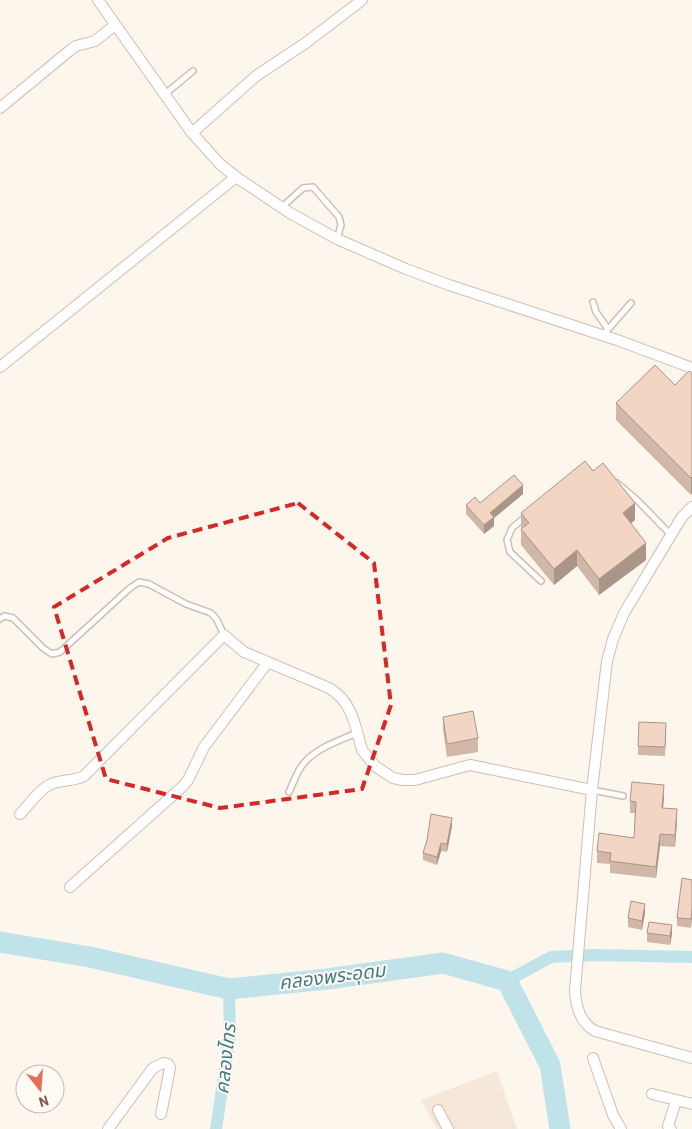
<svg xmlns="http://www.w3.org/2000/svg" width="692" height="1129" viewBox="0 0 692 1129" font-family="Barlow,'Noto Sans Thai',sans-serif">
	<rect width="100%" height="100%" fill="#fdf6ec"/>
	<polygon fill="#f5e8da" points="497,1071 517,1129 437,1129 421,1100"/>
	<g fill="none" stroke-linecap="round" stroke-linejoin="round">
		<g stroke="#bfe3e8" stroke-width="12">
			<polyline points="507,981 551,957 595,955 692,957"/>
			<polyline points="216,1129 230,1036 229,989"/>
		</g>
		<polyline stroke="#bfe3e8" stroke-width="21" points="0,942 90,957 229,989 327,979 443,963 507,981 550,1065 560,1129"/>
		<g stroke="#d1beb0" stroke-width="8">
			<g id="service">
				<polyline points="165,94 193,71"/>
				<polyline points="282,207 303,188 313,187 339,217 341,225 337,239"/>
				<polyline points="593,302 596,312 608,329"/>
				<polyline points="603,335 631,303"/>
				<polyline points="617,483 638,501 671,535"/>
				<polyline points="524,518 512,528 507,540 510,552 541,581"/>
				<polyline points="0,619 4,616 13,618 43,648 52,654 60,652 130,588 139,582 149,584 186,604 211,613 217,620 224,635"/>
				<polyline points="592,790 623,796"/>
				<path d="M289,792C293,784 296,774 301,767C313,749 338,741 357,733"/>
			</g>
		</g>
		<g stroke="#d1beb0" stroke-width="12">
			<g id="minor">
				<polyline points="98,0 192,133 220,164 236,177 290,213 337,239 406,269 449,285 620,341 692,368"/>
				<polyline points="0,108 68,52 76,46 95,41 115,25"/>
				<polyline points="192,133 256,76 307,42 362,0"/>
				<polyline points="0,367 236,177"/>
				<path d="M692,507L682,517L671,535L624,613L613,639L607,661L592,790L575,990C576,1008 580,1022 595,1031L692,1058"/>
				<path d="M20,814C29,805 38,791 49,785C60,779 73,782 84,776L224,635L244,652L329,688C353,702 355,726 362,750L375,766L393,778L403,780H415L470,765L592,790"/>
				<polyline points="70,887 181,788 188,780 204,747 268,662"/>
				<polyline points="593,1058 613,1115 621,1129"/>
				<polyline points="652,1094 692,1104"/>
				<polyline points="438,1110 448,1129"/>
				<polyline points="108,1129 153,1068 163,1063 168,1064 170,1068 161,1114"/>
				<polyline points="671,1129 668,1126 676,1101"/>
			</g>
		</g>
		<use href="#service" stroke="#fff" stroke-width="5"/>
		<use href="#minor" stroke="#fff" stroke-width="10"/>
	</g>
	<g fill="#d1b7a8">
		<polygon points="692,373 691,495 616,420 616,403 675,385"/>
		<polygon points="523,494 494,518 494,526 484,534 466,514 466,505"/>
		<polygon points="521,513 635,520 631,523 646,560 599,595 577,566 554,585 521,545"/>
		<polygon points="443,717 478,738 478,752 447,757 443,730"/>
		<polygon points="666,732 665,756 638,755 638,746"/>
		<polygon points="664,797 663,808 677,821 675,847 660,846 656,878 610,873 610,864 597,863 597,851 634,838 635,813 630,813 630,801"/>
		<polygon points="452,826 447,852 441,851 437,865 423,860 423,853 427,840"/>
		<polygon points="692,880 691,928 677,926 677,918"/>
		<polygon points="645,913 642,930 628,927 628,918"/>
		<polygon points="647,933 672,934 670,945 647,942"/>
	</g>
	<g fill="#aa9588">
		<polygon points="692,477 692,493 691,495 691,478"/>
		<polygon points="523,485 523,494 494,518 494,526 484,534 484,525 490,513"/>
		<polygon points="635,503 635,520 623,530 623,513"/>
		<polygon points="646,543 646,560 599,595 599,579"/>
		<polygon points="577,550 577,566 554,585 554,569"/>
		<polygon points="664,785 664,797 662,820 662,808"/>
		<polygon points="677,809 677,821 675,847 675,835"/>
		<polygon points="452,818 452,826 447,852 447,844"/>
		<polygon points="660,834 660,846 656,878 656,867"/>
		<polygon points="441,843 441,851 437,865 437,857"/>
		<polygon points="645,904 645,913 642,930 642,921"/>
		<polygon points="692,908 692,917 691,928 691,919"/>
		<polygon points="672,925 672,934 670,945 670,936"/>
	</g>
	<g fill="#f3d5c3" stroke="#aa9588">
		<polygon points="655,365 675,385 689,371 692,373 692,477 691,478 616,403"/>
		<polygon points="585,461 593,471 603,463 635,503 623,513 646,543 599,579 577,550 554,569 521,529 529,523 521,513"/>
		<polygon points="514,475 523,485 490,513 494,517 484,525 466,505 475,497 480,503"/>
		<polygon points="473,711 478,738 447,744 443,717"/>
		<polygon points="639,722 666,723 665,747 638,746"/>
		<polygon points="632,782 664,785 662,808 677,809 675,835 660,834 656,867 610,861 611,853 597,851 599,833 634,838 636,802 630,801"/>
		<polygon points="431,814 452,818 447,844 441,843 437,857 423,853 427,840"/>
		<polygon points="682,878 692,880 692,908 691,919 677,918"/>
		<polygon points="631,901 645,904 642,921 628,918"/>
		<polygon points="649,922 672,925 670,936 647,933"/>
	</g>
	<path fill="none" stroke="#d62828" stroke-width="4" stroke-dasharray="10 6" stroke-linejoin="round" d="M298,503L374,563L391,705L362,789L220,808L106,779L54,607L168,538Z"/>
	<g text-anchor="middle" stroke-width="4" stroke-linejoin="round" paint-order="stroke">
		<g font-size="19" font-style="italic" fill="#437c86" stroke="#fffaf3">
			<text transform="translate(332 976) rotate(-7)" y="7">คลองพระอุดม</text>
			<text transform="translate(225 1059) rotate(-84)" y="7">คลองไทร</text>
		</g>
	</g>
	<g transform="translate(40 1089) rotate(163)"><circle r="24" fill="#fffaf3" stroke="#cabbb1"/>
	<path d="M0-4L9 19L0 12L-9 19Z" fill="#e76f51"/>
	<text y="-8" font-size="14" font-weight="bold" text-anchor="middle" fill="#7a5c4d">N</text>
	</g>
</svg>
